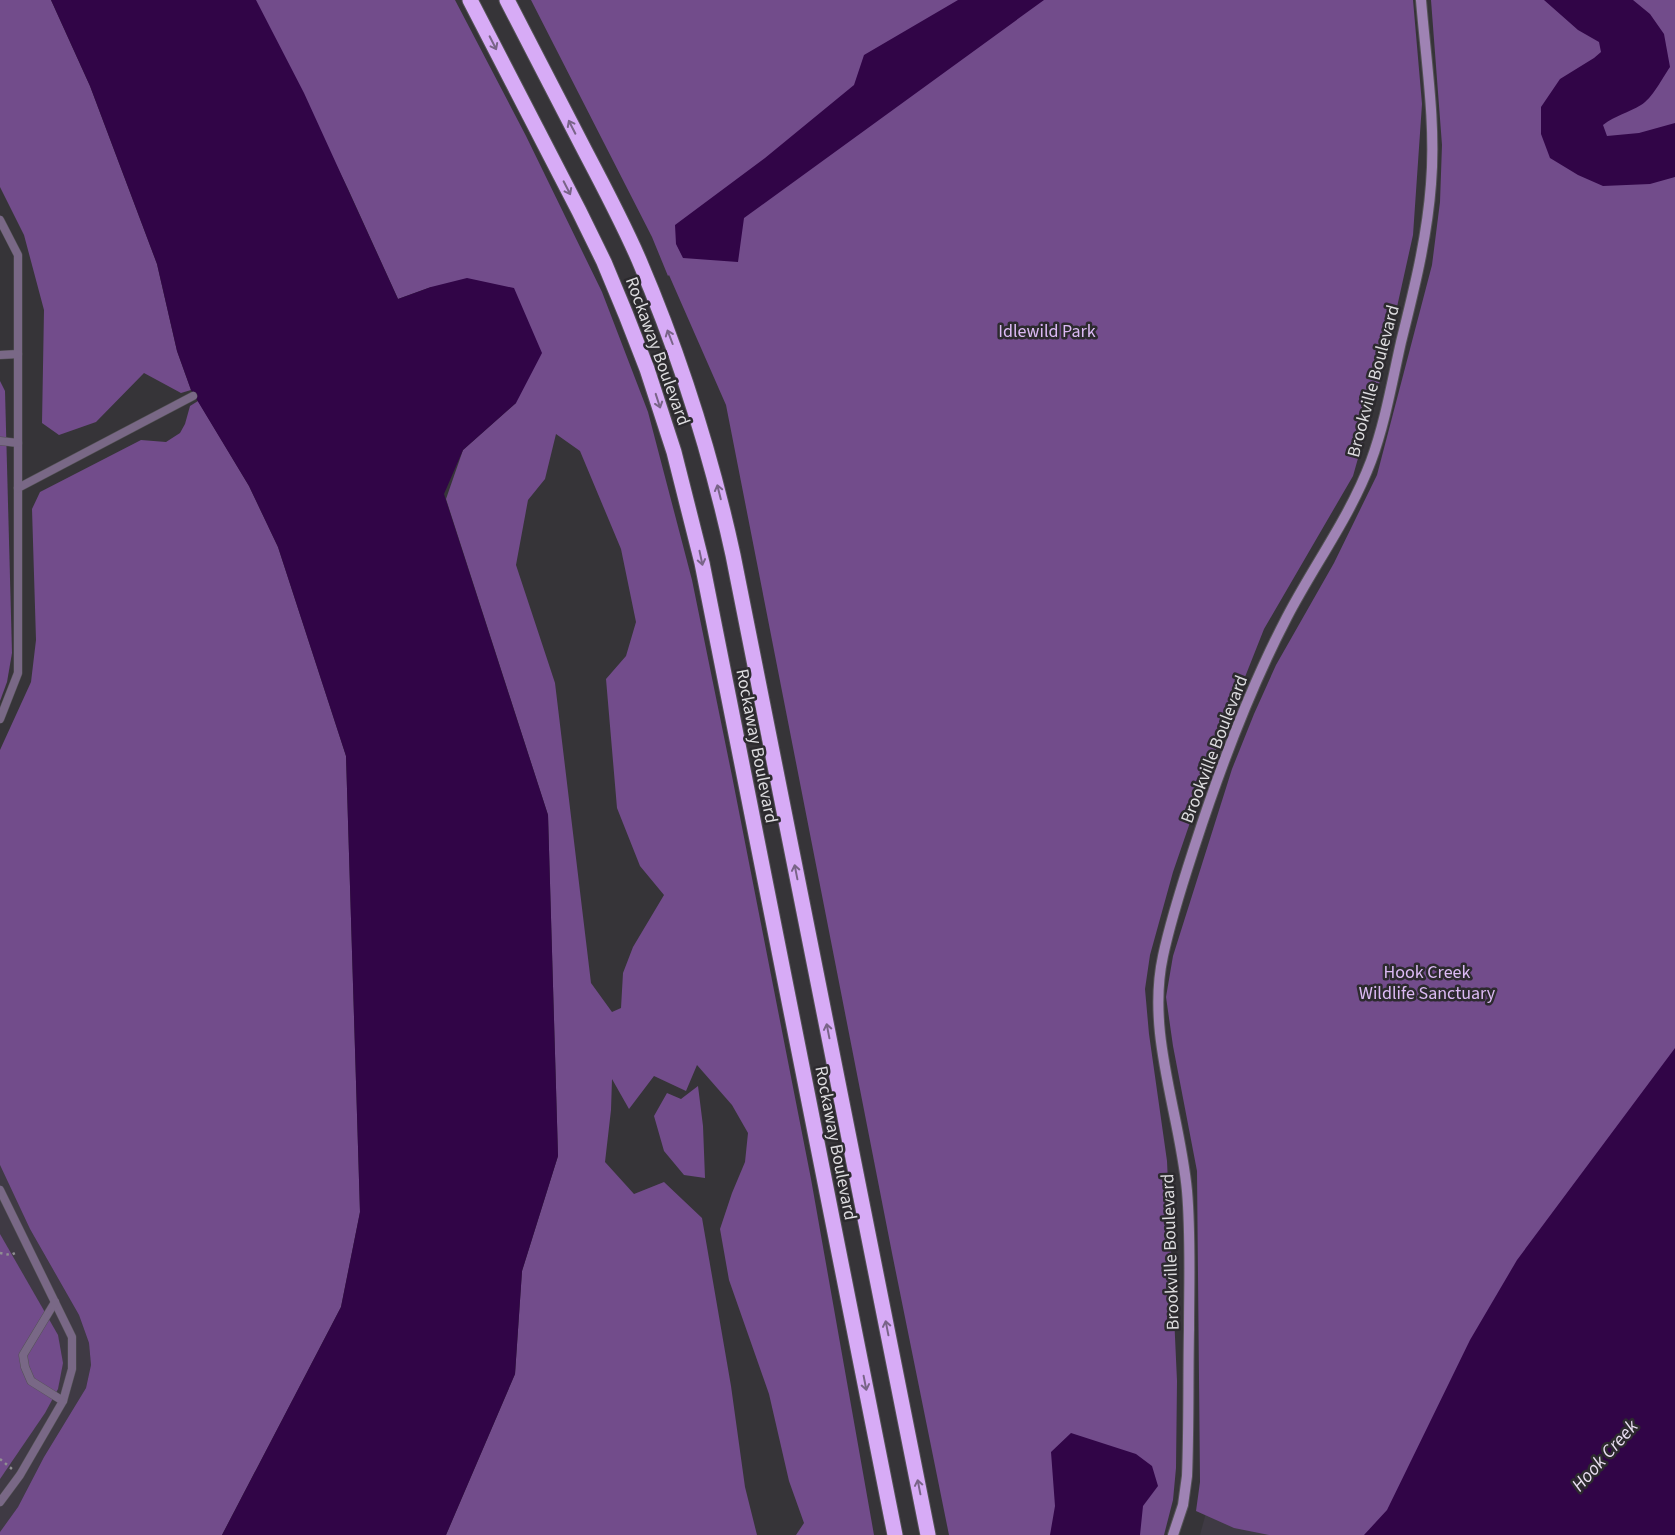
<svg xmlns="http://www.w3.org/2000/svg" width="1675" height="1535" viewBox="0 0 1675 1535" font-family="'Source Sans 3',sans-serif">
	<rect width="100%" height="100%" fill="#363438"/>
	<g fill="#3f3a44">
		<polygon points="0,1165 30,1229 79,1315 89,1343 91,1365 86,1388 44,1457 18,1507 0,1532"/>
		<polygon points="1207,1509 1270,1535 1200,1535"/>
	</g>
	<g fill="#724c8b" fill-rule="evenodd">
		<polygon points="0,0 51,0 90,86 157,264 177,351 191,390 181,393 144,373 96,422 59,435 42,423 44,310 24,235 0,187"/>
		<path d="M255,0H455L526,136L602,292L648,412L692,580L732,776L811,1179L874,1535H796L804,1523L789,1481L769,1394L729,1280L720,1229L732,1193L745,1162L748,1133L732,1105L697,1065L686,1091L654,1076L629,1109L612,1079L611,1110L605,1162L634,1194L664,1182L702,1218L731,1386L745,1487L757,1535H446L515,1374L522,1271L558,1156L548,815L446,499L463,450L516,403L431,287L398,299L348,189ZM556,434L580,451L621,549L636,622L626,656L606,679L617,808L640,866L664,895L633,947L623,973L621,1008L612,1012L591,983L555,683L516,565L528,500L545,479Z"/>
		<polygon points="531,0 1413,0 1422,104 1413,235 1383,370 1353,476 1264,629 1207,773 1173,872 1150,955 1145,989 1149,1034 1167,1161 1177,1381 1176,1468 1173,1500 1164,1535 949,1535 892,1253 726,405 669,275 668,276 652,237"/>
		<polygon points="1431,0 1675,0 1675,1066 1385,1535 1269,1535 1234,1528 1196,1511 1200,1482 1197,1171 1173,1046 1166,997 1173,956 1232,769 1254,714 1276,665 1334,563 1377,475 1432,265 1440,202 1442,145"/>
		<polygon points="0,381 5,391 12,653 7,682 0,701"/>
		<polygon points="198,401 249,486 278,547 346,756 360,1212 341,1307 222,1535 0,1535 0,1532 18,1507 44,1457 86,1388 91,1365 89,1343 79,1315 30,1229 0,1165 0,750 31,682 36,640 32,509 40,492 141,440 166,442 180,433 185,424 190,406"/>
		<polygon points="698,1086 703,1126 705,1178 684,1175 664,1151 654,1116 667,1093 681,1099"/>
		<polygon points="0,1234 58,1335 63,1363 58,1389 45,1413 0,1479"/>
	</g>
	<g fill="#310547">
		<polygon points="51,0 256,0 304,93 398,299 431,287 467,278 514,288 542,353 516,403 463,450 444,494 548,815 558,1156 522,1271 515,1374 446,1535 222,1535 341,1307 360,1212 346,756 278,547 249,486 191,390 177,351 157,264 90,86"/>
		<polygon points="958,0 1044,0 744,218 738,262 683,258 676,244 675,225 765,158 854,85 864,55"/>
		<path d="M1544,0H1633L1650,14L1664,34L1670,67C1663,77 1652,99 1641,105C1628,113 1616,115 1603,125L1607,136L1639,133L1675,123V177L1650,184L1603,186L1578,175L1550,158L1541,134V107L1560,79L1594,58L1601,52L1599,42L1578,30Z"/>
		<polygon points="1675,1048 1675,1535 1364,1535 1387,1510 1470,1340 1517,1260"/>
		<polygon points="1071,1433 1136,1454 1152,1466 1158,1486 1143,1506 1140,1535 1050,1535 1055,1506 1051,1452"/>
	</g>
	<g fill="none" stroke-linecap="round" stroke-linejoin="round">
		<g stroke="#545256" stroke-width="9">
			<g id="lane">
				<polyline points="0,220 18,255 18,673 0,719"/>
				<polyline points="0,355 18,354"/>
				<polyline points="0,441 18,443"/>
				<polyline points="18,488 193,396"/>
				<polyline points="0,1190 72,1337 72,1369 63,1401 20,1475 0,1502"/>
				<polyline points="55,1302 23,1355 25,1367 31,1381 63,1401"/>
			</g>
		</g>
		<g stroke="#545256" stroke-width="12">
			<path id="secondary" d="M1173,1535L1183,1505L1187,1476C1189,1427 1188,1378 1189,1330C1189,1284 1191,1237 1187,1191C1180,1113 1146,1034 1163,956C1171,918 1183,882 1195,845C1220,768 1249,690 1287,617C1314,565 1350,517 1371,461C1385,423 1392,382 1401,342C1414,290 1427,238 1431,184C1436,123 1426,61 1421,0"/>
		</g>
		<g stroke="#545256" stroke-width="17">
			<g id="highway">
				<polyline points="470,0 579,211 604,262 626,315 647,369 674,452 702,563 895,1535"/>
				<path d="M507,0C533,50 559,101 585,151C604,187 623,223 639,260C680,356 711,454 733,555L928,1535"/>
			</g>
		</g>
		<g stroke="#908f92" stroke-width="2.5" stroke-dasharray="2.5 4" stroke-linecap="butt">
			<polyline points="0,1253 11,1255 17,1252"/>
			<polyline points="0,1459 12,1469"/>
		</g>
		<use href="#lane" stroke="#796886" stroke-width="8"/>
		<use href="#secondary" stroke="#9f83b4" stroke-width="10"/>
		<use href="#highway" stroke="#d7abf6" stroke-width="15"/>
	</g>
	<defs><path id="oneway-shaft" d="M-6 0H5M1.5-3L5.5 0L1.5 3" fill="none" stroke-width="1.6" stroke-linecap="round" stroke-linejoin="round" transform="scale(1.25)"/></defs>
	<g stroke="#796488">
		<use href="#oneway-shaft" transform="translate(493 43) rotate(63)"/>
		<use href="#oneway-shaft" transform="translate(572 127) rotate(-117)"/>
		<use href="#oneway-shaft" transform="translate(567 188) rotate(63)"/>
		<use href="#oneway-shaft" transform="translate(670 337) rotate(-111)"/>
		<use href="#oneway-shaft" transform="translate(658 401) rotate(72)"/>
		<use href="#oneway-shaft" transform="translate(719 492) rotate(-104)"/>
		<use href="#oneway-shaft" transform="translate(701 558) rotate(78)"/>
		<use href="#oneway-shaft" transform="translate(796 872) rotate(-101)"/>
		<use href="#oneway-shaft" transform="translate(828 1031) rotate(-101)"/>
		<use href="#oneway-shaft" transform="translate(887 1328) rotate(-101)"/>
		<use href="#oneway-shaft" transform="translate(865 1383) rotate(79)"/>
		<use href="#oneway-shaft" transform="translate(919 1487) rotate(-101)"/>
	</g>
	<g text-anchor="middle" stroke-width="5" stroke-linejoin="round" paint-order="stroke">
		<g font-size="18" fill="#dcbaf4" stroke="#2c2a2e">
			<text x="1047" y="337">Idlewild Park</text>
			<text x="1427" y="978">Hook Creek<tspan x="1427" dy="21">Wildlife Sanctuary</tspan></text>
		</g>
		<g font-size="18" fill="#dddcdf" stroke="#2c2a2e">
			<text transform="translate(658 351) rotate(70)" y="6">Rockaway Boulevard</text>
			<text transform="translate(1373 381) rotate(-75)" y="6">Brookville Boulevard</text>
			<text transform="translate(757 746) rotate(79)" y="6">Rockaway Boulevard</text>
			<text transform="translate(1214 749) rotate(-69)" y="6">Brookville Boulevard</text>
			<text transform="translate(836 1143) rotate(79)" y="6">Rockaway Boulevard</text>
			<text transform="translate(1170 1252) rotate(-92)" y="6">Brookville Boulevard</text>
		</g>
		<g font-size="19" font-style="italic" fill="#eadff2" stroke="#2c2a2e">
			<text transform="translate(1604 1455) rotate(-48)" y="7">Hook Creek</text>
		</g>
	</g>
</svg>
